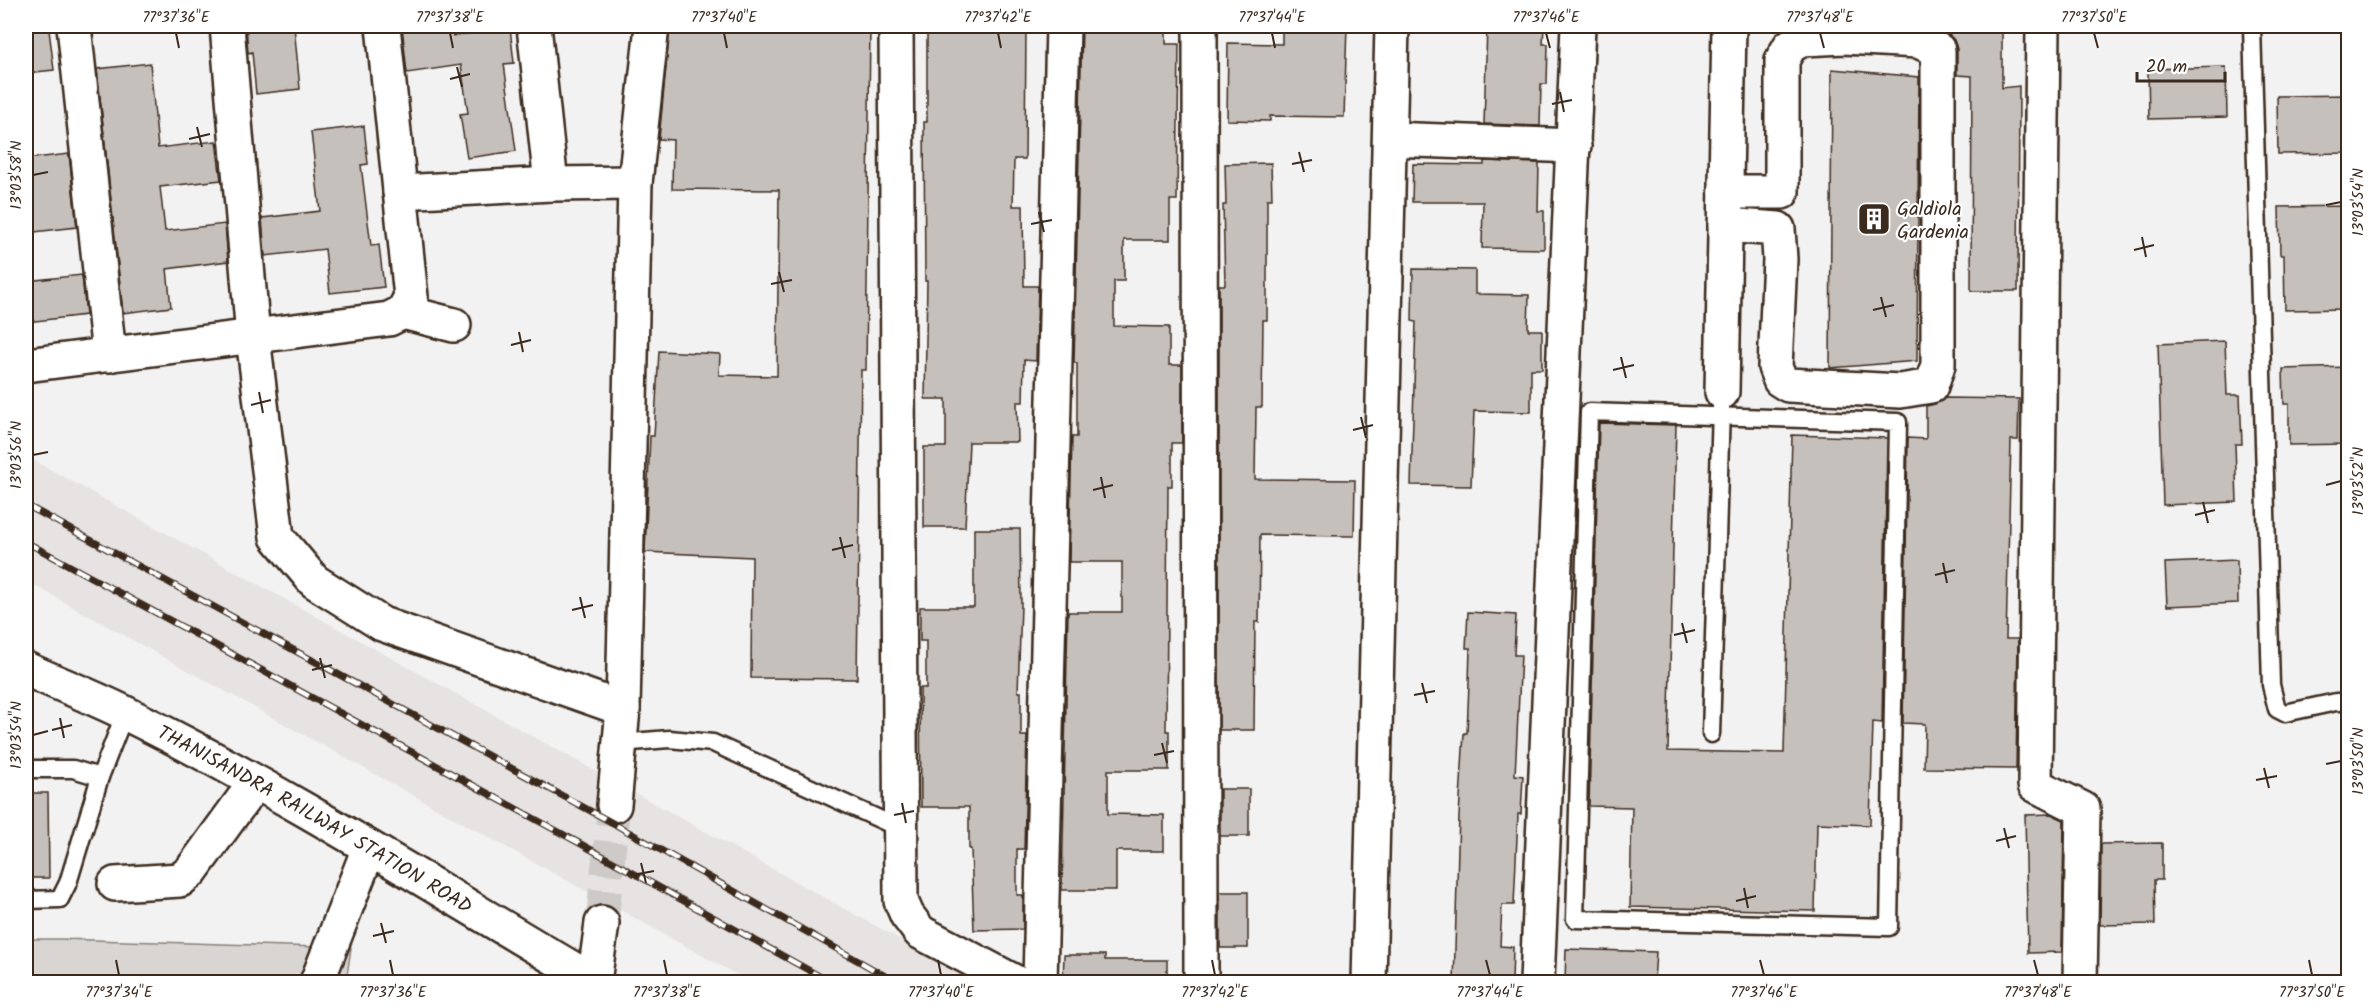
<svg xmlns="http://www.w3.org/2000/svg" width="2374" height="1008" viewBox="0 0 2374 1008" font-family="Kalam,sans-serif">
	<rect width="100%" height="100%" fill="#f3f2f2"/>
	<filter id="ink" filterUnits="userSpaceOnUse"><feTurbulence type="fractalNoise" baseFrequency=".0167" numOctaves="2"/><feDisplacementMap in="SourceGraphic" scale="12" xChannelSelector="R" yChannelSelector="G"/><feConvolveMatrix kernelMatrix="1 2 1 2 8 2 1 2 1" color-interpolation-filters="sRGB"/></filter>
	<g filter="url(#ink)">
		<polygon fill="#e6e3e2" points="26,456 977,982 750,982 26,581"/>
		<polygon fill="#d8d5d2" stroke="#8a8078" stroke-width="1.5" points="26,939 60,939 351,948 346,982 26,982"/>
		<g fill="#c6c0bd" stroke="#3b2a1e" stroke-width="1.5">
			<polygon points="26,26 46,26 46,30 49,30 54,70 26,73"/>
			<polygon points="246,26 294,26 300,89 256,94 252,52 248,53"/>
			<polygon points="402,26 452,26 453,36 510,28 514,63 504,64 516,151 467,158 460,114 468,113 461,65 407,73"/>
			<polygon points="670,26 870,26 866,370 861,370 857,679 751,678 752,557 645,552 650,436 654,436 659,351 720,354 719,375 777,376 779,190 672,189 673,140 659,139"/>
			<polygon points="927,26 1026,26 1025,159 1014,159 1013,206 1023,206 1024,286 1038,286 1036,361 1024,360 1023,402 1017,402 1018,442 969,442 965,527 924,527 924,447 946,447 946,399 925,399 927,281 925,281 924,122 927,122"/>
			<polygon points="1082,26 1166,26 1166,44 1179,44 1177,200 1170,200 1170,240 1124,240 1124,281 1114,281 1114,326 1169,327 1169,365 1182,365 1182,443 1172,443 1172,486 1168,486 1166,731 1169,731 1169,770 1108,770 1108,814 1164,815 1164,851 1116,851 1116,890 1062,890 1068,612 1122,612 1122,562 1069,562 1072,437 1077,437 1077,363 1074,363"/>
			<polygon points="1282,26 1347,26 1344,117 1270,116 1270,121 1227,120 1228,43 1282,44"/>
			<polygon points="1487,26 1544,26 1543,44 1548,44 1547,84 1541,84 1540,126 1484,124"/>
			<polygon points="2002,28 2002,88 2019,86 2018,291 1971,291 1972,76 1957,75 1957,49 1954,40 1950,36 1949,30"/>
			<polygon points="150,63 158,148 216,141 221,180 160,187 165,231 225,224 228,261 167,269 171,307 123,313 97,69"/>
			<polygon points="2226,67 2227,117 2149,119 2148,69"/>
			<polygon points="1832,69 1919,77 1917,361 1830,368"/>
			<polygon points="2349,95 2349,153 2278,154 2277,96"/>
			<polygon points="364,126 368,164 361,165 371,246 379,245 384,287 330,293 325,249 265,256 262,218 320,211 311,132"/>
			<polygon points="69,154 77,227 26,233 26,159"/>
			<polygon points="1484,161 1539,163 1538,211 1544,211 1544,249 1482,248 1483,202 1412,202 1413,164 1484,165"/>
			<polygon points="1271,163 1272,199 1267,199 1267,320 1263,320 1262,407 1256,407 1255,479 1355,480 1354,536 1260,535 1259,622 1255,622 1254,730 1219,730 1219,285 1225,285 1223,205 1226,205 1225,164"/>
			<polygon points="2349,206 2349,309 2285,310 2284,255 2280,255 2279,207"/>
			<polygon points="1413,269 1475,270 1475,294 1529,295 1528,330 1542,330 1542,369 1531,369 1531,412 1474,411 1471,486 1411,485 1416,322 1412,321"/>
			<polygon points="82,275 86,315 27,322 26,281"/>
			<polygon points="2225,341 2227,395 2240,395 2242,444 2235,444 2237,502 2163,505 2158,344"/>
			<polygon points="2349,367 2349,444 2289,445 2289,404 2284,404 2283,369"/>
			<polygon points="1945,398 2019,399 2018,440 2011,440 2006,639 2018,639 2016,769 1924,768 1925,724 1903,723 1908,438 1926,439 1926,406 1935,404"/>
			<polygon points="1599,423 1676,425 1668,751 1784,753 1792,435 1887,438 1882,723 1873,722 1870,825 1817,823 1815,911 1630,907 1632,807 1589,806"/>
			<polygon points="974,529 1020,529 1021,605 1018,692 1021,692 1021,736 1027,736 1024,849 1017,849 1017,895 1023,895 1023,929 974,930 971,849 969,849 969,807 921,807 920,688 926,688 926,641 920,641 920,607 974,607"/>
			<polygon points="2237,560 2238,603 2167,606 2165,563"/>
			<polygon points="1468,612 1516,615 1514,655 1521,655 1515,775 1523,776 1521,814 1518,814 1514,905 1502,905 1500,946 1513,947 1512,982 1454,982 1459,816 1464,733 1467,733 1469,683 1470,648 1466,648"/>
			<rect x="1220" y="789" width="29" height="47"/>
			<polygon points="26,793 48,793 49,878 26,878"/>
			<polygon points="2051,814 2064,820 2062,952 2028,953 2025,815"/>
			<polygon points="2162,843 2162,880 2154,880 2155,924 2100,925 2101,844"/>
			<rect x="1220" y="892" width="28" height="56"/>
			<polygon points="1566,949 1656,952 1654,982 1565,982"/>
			<polygon points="1064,955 1105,955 1105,960 1167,960 1167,982 1063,982"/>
		</g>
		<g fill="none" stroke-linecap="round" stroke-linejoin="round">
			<polyline stroke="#cecac8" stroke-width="33" stroke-dasharray="33 16" stroke-linecap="butt" points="602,923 614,805"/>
			<g stroke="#3b2a1e" stroke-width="21">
				<g id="service">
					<polyline points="2252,26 2271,685 2277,709 2285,713 2336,702 2348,702"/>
					<polygon points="1589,412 1898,422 1889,927 1575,919"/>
					<polyline points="1711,734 1721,408"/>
					<polyline points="620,743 669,739 713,743 901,829"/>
					<polyline points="26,769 73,769 100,777"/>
					<polyline points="26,900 60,899 68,883 100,777 125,713"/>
				</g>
			</g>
			<g stroke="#3b2a1e" stroke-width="38">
				<g id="minor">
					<polyline points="74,26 109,355"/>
					<polyline points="227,26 253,337 277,537 314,581 382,624 623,709"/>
					<polyline points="534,26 551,184"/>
					<polyline points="896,26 901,901 907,915 920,932 1015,982"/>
					<polyline points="1200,26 1201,982"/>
					<polyline points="2043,26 2035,785 2083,809 2080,982"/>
					<polyline points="1390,139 1574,146"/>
					<polyline points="400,192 551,184 635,183"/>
					<polyline points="1725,225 1778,229 1780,259 1775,367 1780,380 1788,385 1900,391 1931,386 1938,365 1938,50 1918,41 1844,37 1803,39 1790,46 1782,60 1782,192 1726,192"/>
					<polyline points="403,312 454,325"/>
					<polyline points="26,365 389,319 403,312 411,297 383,26"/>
					<polyline points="1722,392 1729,26"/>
					<polyline points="614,805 623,709 635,183 652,26"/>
					<polyline points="115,884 180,880 191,871 255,783"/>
					<polyline points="317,982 369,848"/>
					<polyline points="594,982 602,923"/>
					<polyline points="1040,982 1063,26"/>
					<polyline points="1369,982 1392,26"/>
					<polyline points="1537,982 1578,26"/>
				</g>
			</g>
			<g stroke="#3b2a1e" stroke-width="38">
				<g id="tertiary">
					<path id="s1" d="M26,669C59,684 93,697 125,713C287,793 440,891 595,982"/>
				</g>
			</g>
			<use href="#service" stroke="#fff" stroke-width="16"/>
			<use href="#minor" stroke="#fff" stroke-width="33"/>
			<use href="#tertiary" stroke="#fff" stroke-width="33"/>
			<g stroke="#3b2a1e" stroke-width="7">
				<g id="rail">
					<polyline points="26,505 609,821 896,982"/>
					<polyline points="26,542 581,844 830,982"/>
				</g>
			</g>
			<use href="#rail" stroke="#fff" stroke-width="4.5" stroke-dasharray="14" stroke-linecap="butt"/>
		</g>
	</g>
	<path fill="none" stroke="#3b2a1e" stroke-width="2" d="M176,33L179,48M450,33L453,48M724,33L727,48M998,33L1001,48M1272,33L1275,48M1546,33L1550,48M1820,33L1824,48M2094,33L2098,48M457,67L462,87M450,79L470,74M1560,92L1564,112M1552,104L1572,100M197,127L202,147M189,139L210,134M1299,152L1304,172M1292,164L1312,160M33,175L48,172M2326,205L2341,202M1039,212L1044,232M1031,224L1052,220M2142,237L2146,257M2134,250L2154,245M779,272L784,292M771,284L792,280M1881,297L1886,317M1873,310L1894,305M519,332L523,352M511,345L531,340M1621,357L1626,378M1613,370L1634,365M259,392L263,413M251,405L271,400M1361,417L1366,438M1353,430L1373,425M33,455L48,452M1101,477L1105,498M2326,485L2341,481M1093,490L1113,485M2203,502L2208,523M2195,515L2215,510M840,537L845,558M832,550L853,545M1943,563L1947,583M1935,575L1955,570M580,597L585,618M572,610L593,605M1682,623L1687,643M1674,635L1695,630M320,658L325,678M312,670L332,665M1422,683L1427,703M1414,695L1435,691M60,718L64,738M52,730L72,725M33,735L48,731M1162,743L1167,763M1154,755L1174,751M2326,764L2341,761M2264,768L2269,788M2256,780L2277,776M902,803L906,823M894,815L914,811M2004,828L2009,848M1996,841L2016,836M641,863L646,883M633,875L654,871M1744,888L1748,908M1736,901L1756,896M381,923L386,943M373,936L394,931M116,960L119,975M390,960L393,975M664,960L667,975M938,960L941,975M1212,960L1215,975M1486,960L1490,975M1760,960L1764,975M2034,960L2038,975M2309,960L2312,975"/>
	<defs>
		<g id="building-square" transform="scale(1.725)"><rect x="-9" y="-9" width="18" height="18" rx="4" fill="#3b2a1e" stroke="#fff"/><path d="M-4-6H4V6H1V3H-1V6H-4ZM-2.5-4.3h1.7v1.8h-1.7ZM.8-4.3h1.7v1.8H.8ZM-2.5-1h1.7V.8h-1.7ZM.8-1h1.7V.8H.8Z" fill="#fff"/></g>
	</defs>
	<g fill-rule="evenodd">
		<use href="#building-square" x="1874" y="219"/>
	</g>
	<g text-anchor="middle" stroke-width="4.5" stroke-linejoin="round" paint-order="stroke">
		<g font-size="20" fill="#3b2a1e" stroke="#fff" text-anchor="start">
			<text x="1897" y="215">Galdiola<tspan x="1897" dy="23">Gardenia</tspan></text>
		</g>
		<g font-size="20" fill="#3b2a1e" stroke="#fff">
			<text dy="7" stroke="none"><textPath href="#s1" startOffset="326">THANISANDRA RAILWAY STATION ROAD</textPath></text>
		</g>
	</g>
	<rect width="2374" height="1008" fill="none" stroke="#fff" stroke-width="66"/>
	<path d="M2137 72v9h88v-9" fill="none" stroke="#3b2a1e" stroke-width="3"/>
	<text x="2146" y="72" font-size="18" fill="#3b2a1e" stroke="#ffffff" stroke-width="4.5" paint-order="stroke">20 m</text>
	<rect x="33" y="33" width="2308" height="942" fill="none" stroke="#3b2a1e" stroke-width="2"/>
	<g font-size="15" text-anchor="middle" fill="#3b2a1e">
		<text x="176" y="22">77°37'36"E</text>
		<text x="450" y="22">77°37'38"E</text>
		<text x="724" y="22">77°37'40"E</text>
		<text x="998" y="22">77°37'42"E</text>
		<text x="1272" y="22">77°37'44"E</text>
		<text x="1546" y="22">77°37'46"E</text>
		<text x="1820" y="22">77°37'48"E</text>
		<text x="2094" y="22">77°37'50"E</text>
		<text transform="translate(16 175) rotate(-90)" y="5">13°03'58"N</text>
		<text transform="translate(2358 202) rotate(-90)" y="5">13°03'54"N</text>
		<text transform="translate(16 455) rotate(-90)" y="5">13°03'56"N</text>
		<text transform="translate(2358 481) rotate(-90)" y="5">13°03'52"N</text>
		<text transform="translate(16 735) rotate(-90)" y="5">13°03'54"N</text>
		<text transform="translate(2358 761) rotate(-90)" y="5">13°03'50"N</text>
		<text x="119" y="997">77°37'34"E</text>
		<text x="393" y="997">77°37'36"E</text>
		<text x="667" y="997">77°37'38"E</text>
		<text x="941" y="997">77°37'40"E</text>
		<text x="1215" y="997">77°37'42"E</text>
		<text x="1490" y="997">77°37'44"E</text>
		<text x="1764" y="997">77°37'46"E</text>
		<text x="2038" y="997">77°37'48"E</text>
		<text x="2312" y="997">77°37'50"E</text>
	</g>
</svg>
